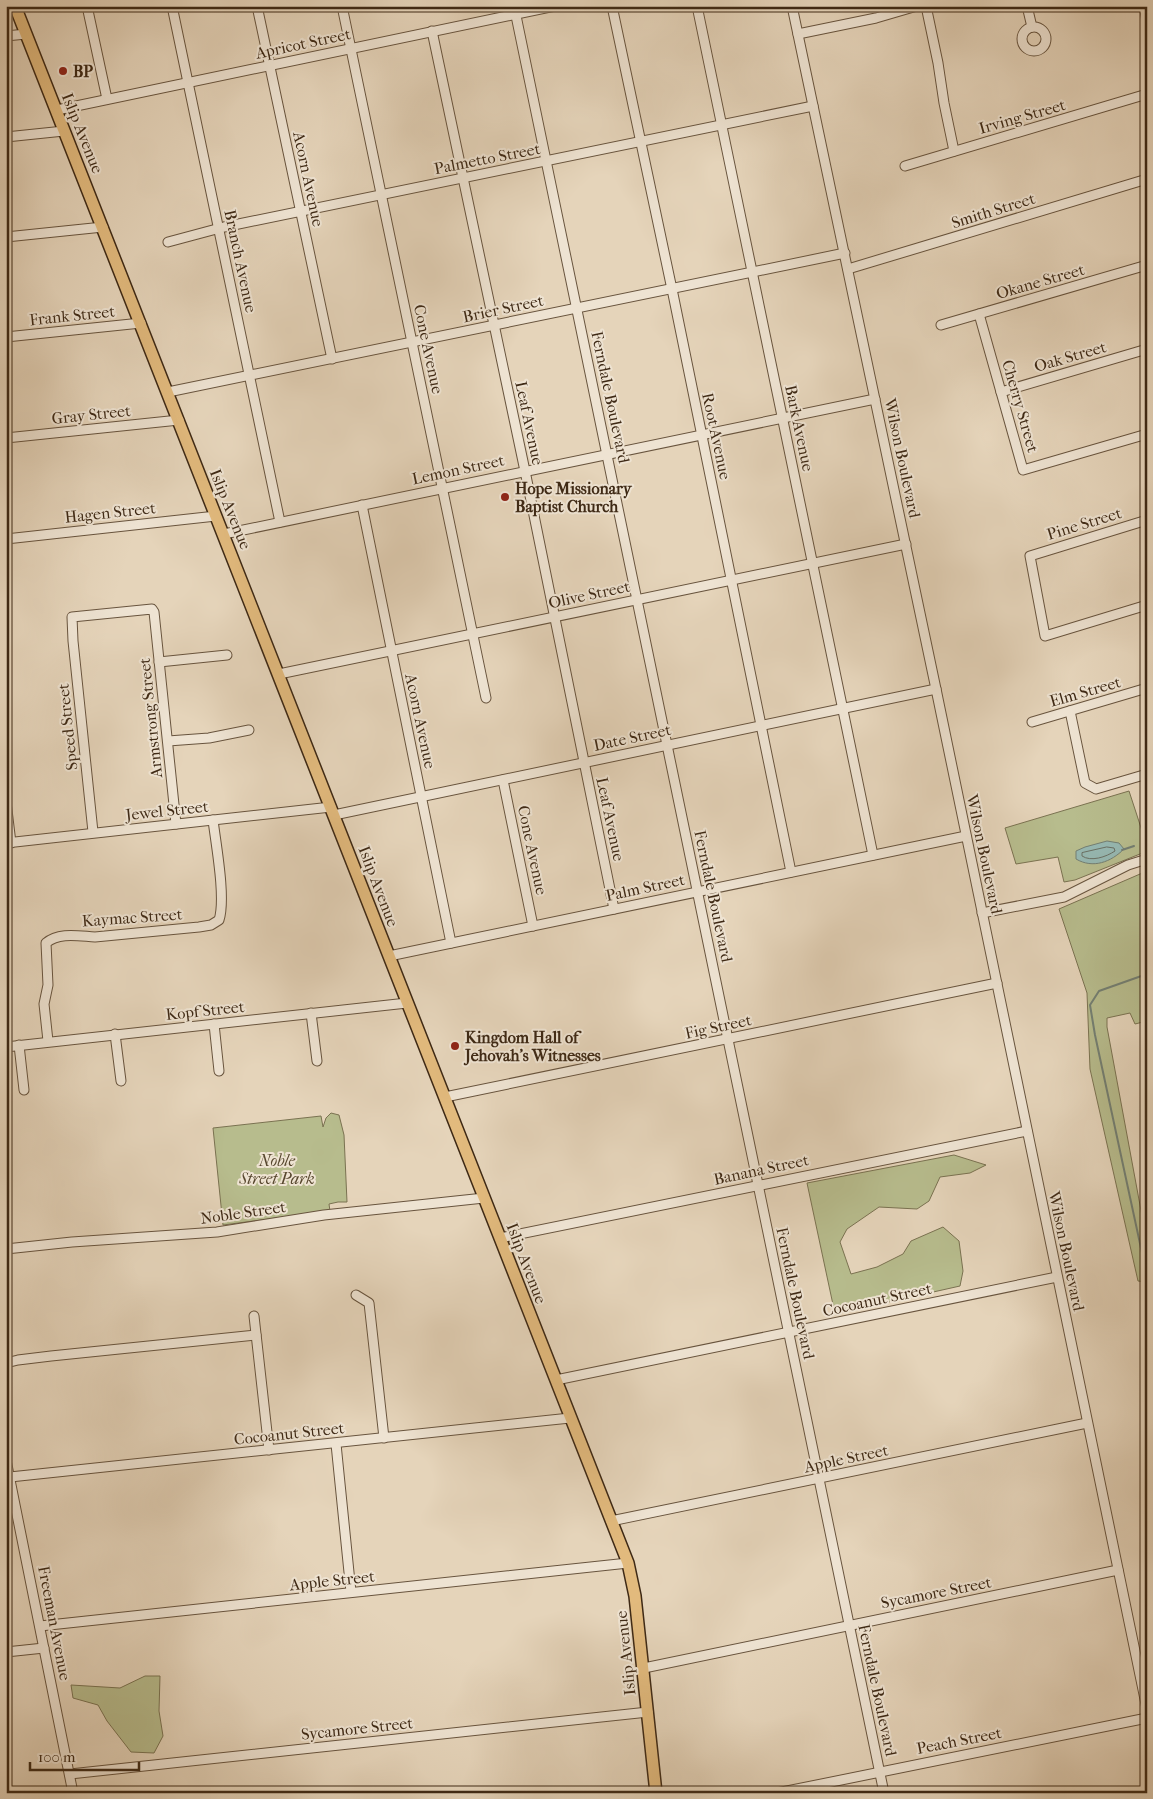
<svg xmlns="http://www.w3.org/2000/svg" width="1153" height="1799" viewBox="0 0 1153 1799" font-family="'IM FELL French Canon',serif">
	<rect width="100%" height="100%" fill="#e5d4ba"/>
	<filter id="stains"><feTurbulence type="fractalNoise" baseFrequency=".004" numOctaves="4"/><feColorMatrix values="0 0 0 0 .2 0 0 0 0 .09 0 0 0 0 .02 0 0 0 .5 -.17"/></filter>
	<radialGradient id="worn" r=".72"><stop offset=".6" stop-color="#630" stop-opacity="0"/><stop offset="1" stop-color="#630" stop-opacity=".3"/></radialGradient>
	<g fill="#b7bc8d" stroke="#7a7251">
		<polygon points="1129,791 1147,846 1145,852 1075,880 1064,882 1058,857 1016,864 1005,828"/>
		<polygon points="1147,871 1147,1021 1135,1024 1130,1013 1107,1018 1107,1027 1147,1243 1147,1282 1138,1281 1090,1069 1087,993 1059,909"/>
		<polygon points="331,1113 339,1115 344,1135 347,1202 338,1202 329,1204 330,1211 223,1225 213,1128 321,1116 323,1127 326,1118"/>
		<polygon points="954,1155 986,1165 970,1173 940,1177 929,1201 917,1209 879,1207 847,1229 840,1242 851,1274 877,1267 903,1254 911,1241 943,1227 959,1241 963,1271 960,1286 835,1314 807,1183"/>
		<polygon points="145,1676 160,1676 159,1711 163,1736 154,1753 131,1752 107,1721 98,1705 73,1698 71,1685 120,1688"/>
	</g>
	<path fill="#96b8b2" stroke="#737f73" d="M1107,841L1119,843L1124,849C1111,862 1093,869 1076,859V851L1085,847Z"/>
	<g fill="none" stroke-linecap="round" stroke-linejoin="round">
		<path stroke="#6a7064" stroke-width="1" d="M1107,847L1114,848L1115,851C1106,857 1091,862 1082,856V853Z"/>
		<g stroke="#737f73" stroke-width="2">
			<polyline points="1122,850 1134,846"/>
			<polyline points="1147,974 1099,991 1090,1005 1095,1035 1147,1276"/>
		</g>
		<g stroke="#68543e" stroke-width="11">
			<g id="minor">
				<polyline points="87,6 107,99"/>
				<polyline points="172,6 280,522"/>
				<polyline points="257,6 332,359"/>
				<polyline points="342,6 486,698"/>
				<polyline points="514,6 884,1793"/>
				<polyline points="612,6 673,294 791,872"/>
				<polyline points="697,6 873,855"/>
				<polyline points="792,6 936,689 1147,1709"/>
				<polyline points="926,6 938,63 944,103 954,151"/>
				<polyline points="1027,6 1032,27"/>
				<polyline points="1144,6 1147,21"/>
				<circle cx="1034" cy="39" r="12"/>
				<polyline points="432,31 525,471 614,909"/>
				<polyline points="798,34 876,18 917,6"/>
				<polyline points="6,36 26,34"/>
				<polyline points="57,110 555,6"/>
				<polyline points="6,137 64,131"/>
				<polyline points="905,166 1147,94"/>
				<polyline points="6,237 103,227"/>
				<polyline points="168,242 224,227 813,106"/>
				<polyline points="848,269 1147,179"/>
				<polyline points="979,314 1023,470 1147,434"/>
				<polyline points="941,325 1147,265"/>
				<polyline points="6,337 141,323"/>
				<polyline points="168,392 845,253"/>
				<polyline points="1001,392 1147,349"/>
				<polyline points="6,438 179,420"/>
				<polyline points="362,505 451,943"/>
				<polyline points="1147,520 1030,556 1045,636 1147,605"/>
				<polyline points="224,534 875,399"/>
				<polyline points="6,539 216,516"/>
				<polyline points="159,662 227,655"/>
				<polyline points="279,674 906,544"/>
				<polyline points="1070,711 1085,783 1096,789 1147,774"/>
				<polyline points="1032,722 1147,688"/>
				<polyline points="168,741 209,738 249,730"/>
				<polyline points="503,780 533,926"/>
				<polyline points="6,802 11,843"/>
				<polyline points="334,815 936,689"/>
				<polyline points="93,832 73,641 72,617 152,609 154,612 176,824"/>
				<polyline points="6,843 331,807"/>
				<polyline points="982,913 1064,897 1128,865 1147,859"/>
				<polyline points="389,956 966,836"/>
				<polyline points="311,1013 317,1061"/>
				<polyline points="214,1024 219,1071"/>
				<polyline points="115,1034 121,1081"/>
				<path d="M48,1041L44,1004L48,985L46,943C59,932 78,936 95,937L199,927L211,925L219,920C226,898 216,845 213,820"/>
				<polyline points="19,1045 24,1090"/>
				<polyline points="6,1047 407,1003"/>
				<polyline points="445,1097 997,983"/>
				<polyline points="500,1238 1027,1131"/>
				<polyline points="6,1249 72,1242 217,1232 324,1215 484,1198"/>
				<polyline points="356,1295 369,1303 384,1438"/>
				<polyline points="254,1316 269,1450"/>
				<polyline points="6,1363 18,1360 51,1356 256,1335"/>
				<polyline points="556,1380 1057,1277"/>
				<polyline points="336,1444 351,1592"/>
				<polyline points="6,1460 73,1793"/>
				<polyline points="10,1477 570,1418"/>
				<polyline points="611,1521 1087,1423"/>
				<polyline points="40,1626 628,1563"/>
				<polyline points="6,1652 44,1648"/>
				<polyline points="644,1668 1118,1570"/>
				<polyline points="70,1774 648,1712"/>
				<polyline points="777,1793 1147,1718"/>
			</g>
		</g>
		<g stroke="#3e2915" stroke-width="14">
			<polyline id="major" points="15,6 628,1563 635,1596 656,1793"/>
		</g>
		<use href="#minor" stroke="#eee3d2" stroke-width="9"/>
		<use href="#major" stroke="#e2ba7d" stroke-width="11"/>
	</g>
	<g fill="#8f2418" stroke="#eee3d2" stroke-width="2">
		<circle cx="63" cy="71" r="5"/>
		<circle cx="505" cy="497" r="5"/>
		<circle cx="455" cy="1046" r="5"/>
	</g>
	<g text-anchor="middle" stroke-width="4" stroke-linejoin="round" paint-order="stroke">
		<g font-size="16" fill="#3e2915" stroke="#eee3d2">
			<text transform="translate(303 43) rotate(-12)" y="6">Apricot Street</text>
			<text transform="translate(1022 116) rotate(-16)" y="6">Irving Street</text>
			<text transform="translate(83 133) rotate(68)" y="6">Islip Avenue</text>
			<text transform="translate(487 158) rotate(-11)" y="6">Palmetto Street</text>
			<text transform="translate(309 179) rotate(78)" y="6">Acorn Avenue</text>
			<text transform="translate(993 210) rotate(-17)" y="6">Smith Street</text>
			<text transform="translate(241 261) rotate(78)" y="6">Branch Avenue</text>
			<text transform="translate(1040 281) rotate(-16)" y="6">Okane Street</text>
			<text transform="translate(503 308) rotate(-12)" y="6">Brier Street</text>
			<text transform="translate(72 315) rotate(-6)" y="6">Frank Street</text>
			<text transform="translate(429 349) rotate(78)" y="6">Cone Avenue</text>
			<text transform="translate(1070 356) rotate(-16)" y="6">Oak Street</text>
			<text transform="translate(611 397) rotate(78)" y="6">Ferndale Boulevard</text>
			<text transform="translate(1021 406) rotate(74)" y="6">Cherry Street</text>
			<text transform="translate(91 414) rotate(-6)" y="6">Gray Street</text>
			<text transform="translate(530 423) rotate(78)" y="6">Leaf Avenue</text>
			<text transform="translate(800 428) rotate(78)" y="6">Bark Avenue</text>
			<text transform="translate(717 436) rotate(78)" y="6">Root Avenue</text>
			<text transform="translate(903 458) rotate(78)" y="6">Wilson Boulevard</text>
			<text transform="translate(458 469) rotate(-12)" y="6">Lemon Street</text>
			<text transform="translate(231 509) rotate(68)" y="6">Islip Avenue</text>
			<text transform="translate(110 512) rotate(-6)" y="6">Hagen Street</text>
			<text transform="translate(1084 523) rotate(-17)" y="6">Pine Street</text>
			<text transform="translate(589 594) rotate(-12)" y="6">Olive Street</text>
			<text transform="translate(1085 691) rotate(-16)" y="6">Elm Street</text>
			<text transform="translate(150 718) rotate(-96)" y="6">Armstrong Street</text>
			<text transform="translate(421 721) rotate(78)" y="6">Acorn Avenue</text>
			<text transform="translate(67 727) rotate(-96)" y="6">Speed Street</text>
			<text transform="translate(632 737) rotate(-12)" y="6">Date Street</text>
			<text transform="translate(167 810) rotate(-6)" y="6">Jewel Street</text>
			<text transform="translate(611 819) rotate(78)" y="6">Leaf Avenue</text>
			<text transform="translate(533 850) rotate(78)" y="6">Cone Avenue</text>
			<text transform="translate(985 854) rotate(78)" y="6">Wilson Boulevard</text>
			<text transform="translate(379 886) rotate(69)" y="6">Islip Avenue</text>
			<text transform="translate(645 887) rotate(-12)" y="6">Palm Street</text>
			<text transform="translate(714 896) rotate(78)" y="6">Ferndale Boulevard</text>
			<text transform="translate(132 917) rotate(-4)" y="6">Kaymac Street</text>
			<text transform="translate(205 1010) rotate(-6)" y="6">Kopf Street</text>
			<text transform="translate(718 1026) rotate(-12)" y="6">Fig Street</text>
			<text transform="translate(761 1169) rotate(-12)" y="6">Banana Street</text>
			<text transform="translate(243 1212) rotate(-8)" y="6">Noble Street</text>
			<text transform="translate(1067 1251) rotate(78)" y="6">Wilson Boulevard</text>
			<text transform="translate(527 1263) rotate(69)" y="6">Islip Avenue</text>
			<text transform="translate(796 1293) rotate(78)" y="6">Ferndale Boulevard</text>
			<text transform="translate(877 1299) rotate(-12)" y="6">Cocoanut Street</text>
			<text transform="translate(289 1433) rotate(-6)" y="6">Cocoanut Street</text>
			<text transform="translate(846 1458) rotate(-12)" y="6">Apple Street</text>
			<text transform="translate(332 1580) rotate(-6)" y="6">Apple Street</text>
			<text transform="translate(936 1592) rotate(-11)" y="6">Sycamore Street</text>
			<text transform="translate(55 1623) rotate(79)" y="6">Freeman Avenue</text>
			<text transform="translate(625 1653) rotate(-96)" y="6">Islip Avenue</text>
			<text transform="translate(878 1690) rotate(78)" y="6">Ferndale Boulevard</text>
			<text transform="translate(357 1728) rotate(-6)" y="6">Sycamore Street</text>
			<text transform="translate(959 1740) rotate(-11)" y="6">Peach Street</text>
		</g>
		<g font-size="16" font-weight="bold" fill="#3e2915" stroke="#eee3d2" text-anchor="start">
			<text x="73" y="77">BP</text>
			<text x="515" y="494">Hope Missionary<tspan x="515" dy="18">Baptist Church</tspan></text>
			<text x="465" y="1043">Kingdom Hall of<tspan x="465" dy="18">Jehovah’s Witnesses</tspan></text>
		</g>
		<g font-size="16" font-style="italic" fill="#56462d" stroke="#eee3d2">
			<text x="277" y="1166">Noble<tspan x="277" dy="18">Street Park</tspan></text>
		</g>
	</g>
	<rect width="1153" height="1799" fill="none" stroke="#e5d4ba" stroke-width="25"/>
	<rect x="8" y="8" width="1138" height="1784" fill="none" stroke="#3e2915" stroke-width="2.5"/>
	<rect x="12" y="12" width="1128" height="1774" fill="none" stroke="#3e2915"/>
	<path d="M30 1762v8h109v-8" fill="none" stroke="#3e2915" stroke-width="2.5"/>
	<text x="38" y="1762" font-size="15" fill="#3e2915" stroke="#eee3d2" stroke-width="4" paint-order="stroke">100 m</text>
	<rect width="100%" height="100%" filter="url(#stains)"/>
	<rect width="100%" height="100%" fill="url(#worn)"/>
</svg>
